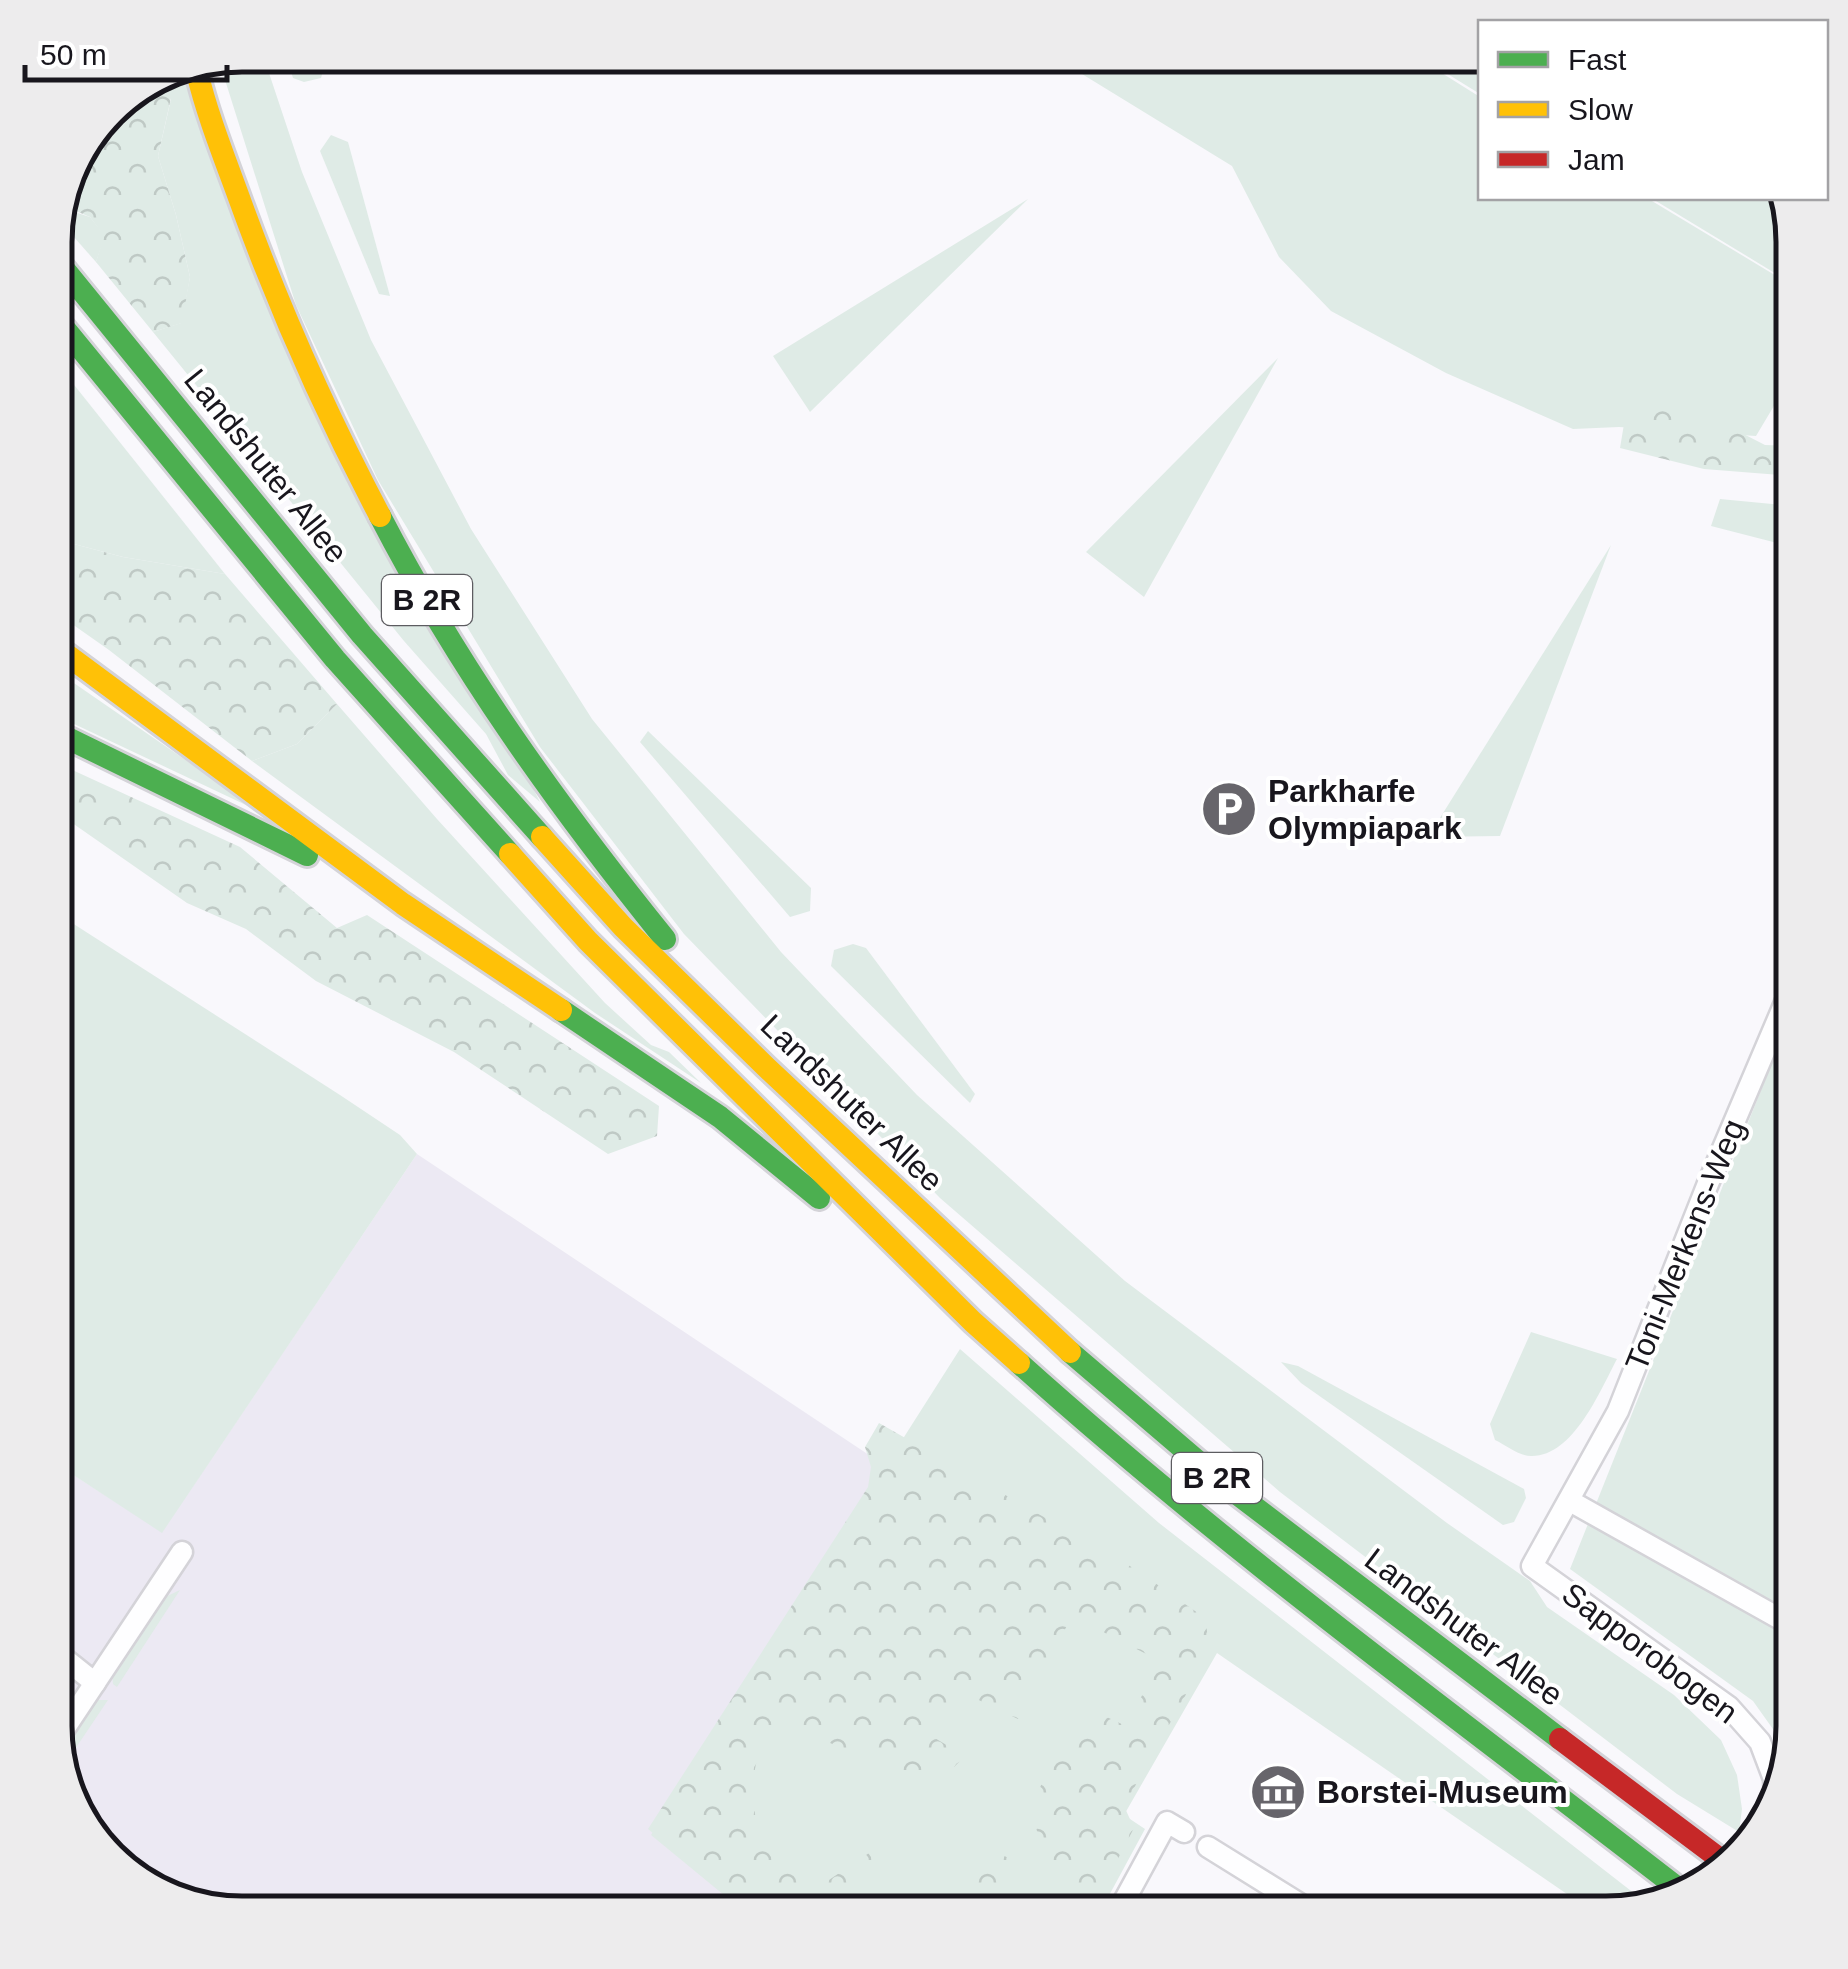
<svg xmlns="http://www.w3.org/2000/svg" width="1848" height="1969" viewBox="0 0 1848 1969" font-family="Helvetica,sans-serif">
	<defs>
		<pattern id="forest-crowns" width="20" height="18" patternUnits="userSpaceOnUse" patternTransform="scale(2.5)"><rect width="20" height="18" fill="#dfebe6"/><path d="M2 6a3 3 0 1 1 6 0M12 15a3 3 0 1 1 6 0" fill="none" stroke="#bfc9c5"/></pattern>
	</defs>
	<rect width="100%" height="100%" fill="#f9f8fc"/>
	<polygon fill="#ece9f3" points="417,1154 884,1465 747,1914 242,1914 159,1894 94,1841 55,1727 55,1463 162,1532"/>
	<g fill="#dfebe6">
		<polygon points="243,55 263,55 302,172 371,340 471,529 592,719 781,952 917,1095 1125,1281 1447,1523 1530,1581 1547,1607 1674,1695 1721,1740 1737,1775 1742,1809 1739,1832 1677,1794 1280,1492 940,1198 684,934 540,747 378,480 296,305 220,64"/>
		<polygon points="286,55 321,55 325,64 321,78 304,82 293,78"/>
		<polygon points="1051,55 1413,55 1480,97 1480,198 1647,198 1793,286 1793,374 1756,436 1619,427 1573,429 1446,373 1331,311 1279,257 1232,166"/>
		<polygon points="1417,55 1480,55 1480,94"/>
		<polygon points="187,76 202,137 540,802 508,775 486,734 404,641 153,332 181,323 190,277 176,215 158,156 171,99 161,86"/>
		<polygon points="331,135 348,142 390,296 379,294 320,151"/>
		<polygon points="1651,198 1778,198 1793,242 1793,284"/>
		<polygon points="1028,199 810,412 773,356"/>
		<polygon points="65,209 90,217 105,236 96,262 58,219"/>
		<polygon points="1278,358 1144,597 1086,552"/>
		<polygon points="55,361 225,574 123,557 55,539"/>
		<polygon points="1720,499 1793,506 1793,547 1711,526"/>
		<polygon points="1611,545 1500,836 1428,837"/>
		<polygon points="55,670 261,812 55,715"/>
		<polygon points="337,704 437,819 605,1003 651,1045 669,1052 701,1083 595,1013 252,761 297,744"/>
		<polygon points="648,731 811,888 810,911 790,917 640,742"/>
		<polygon points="55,912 340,1095 400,1135 417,1154 162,1533 55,1463"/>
		<polygon points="853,944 866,948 975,1094 970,1103 831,966 834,950"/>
		<polygon points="1793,1010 1793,1727 1786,1757 1780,1739 1753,1701 1570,1569"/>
		<path d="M1531,1332L1617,1359C1600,1391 1573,1457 1531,1456C1519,1456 1506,1445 1495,1440L1490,1424Z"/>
		<polygon points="960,1349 1159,1523 1644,1901 1596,1914 1217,1653 1124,1815 1145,1829 1099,1914 747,1914 651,1835"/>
		<polygon points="1281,1362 1298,1366 1524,1489 1526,1498 1514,1522 1503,1525 1301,1383"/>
		<polygon points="180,1590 117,1687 113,1684 112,1673 161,1599"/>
		<polygon points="97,1700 108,1700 67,1761 62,1748"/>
	</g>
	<g fill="url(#forest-crowns)">
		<polygon points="161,86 171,98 158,156 176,215 190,277 182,323 153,332 96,262 104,236 90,217 62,205 74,160 119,102"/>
		<polygon points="1628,400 1667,401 1699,429 1726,425 1765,445 1793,446 1793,476 1704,469 1620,448"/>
		<polygon points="55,539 123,557 225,574 337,704 297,744 252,761 109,650 55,612"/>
		<polygon points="55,762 240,847 337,928 367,915 659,1106 657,1136 608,1154 454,1052 316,981 246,929 187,903 55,811"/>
		<path d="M879,1423L1135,1569L1205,1618L1210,1651L1124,1806L1134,1828L1089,1914H1063L1078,1884C999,1824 1046,1775 1083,1706L1126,1726L1160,1661L1072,1616L1018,1719L958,1690L933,1737L965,1756L949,1772L926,1784L781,1722C745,1755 752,1797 759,1841L823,1884L872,1851L887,1860L850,1892L835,1914H733L737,1903L648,1829L868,1487L871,1467L865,1447Z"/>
		<polygon points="1000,1853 1030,1872 1007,1914 935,1914 944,1899"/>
	</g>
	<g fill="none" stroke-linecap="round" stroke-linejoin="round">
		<g stroke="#d4d3d8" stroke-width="25">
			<g id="street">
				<polyline points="1570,1501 1793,1626"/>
				<polyline points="55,1651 95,1683"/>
				<polyline points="59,1737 182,1552"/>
				<polyline points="1775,1803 1774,1779 1760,1742 1729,1707 1532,1566 1618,1411 1707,1186 1793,984"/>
				<polyline points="1208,1847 1316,1914"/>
				<polyline points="1117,1914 1167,1822 1184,1832"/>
			</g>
		</g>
		<g stroke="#d4d3d8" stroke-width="28">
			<g id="fast">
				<polyline points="55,258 362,635 542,837"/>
				<polyline points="55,317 335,659 510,854"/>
				<path d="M380,516C459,669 557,805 665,939"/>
				<polyline points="55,732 307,855"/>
				<polyline points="561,1010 720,1117 819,1198"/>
				<polyline points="1070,1352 1228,1487 1560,1739"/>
				<path d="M1019,1363C1228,1551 1457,1717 1679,1889"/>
			</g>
		</g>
		<g stroke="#d4d3d8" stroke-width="28">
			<g id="slow">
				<path d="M197,72C207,114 223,154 238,195C278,306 325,412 380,516"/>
				<polyline points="55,646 403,904 561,1010"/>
				<polyline points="542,837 623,927 766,1067 1070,1352"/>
				<polyline points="510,854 588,941 973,1322 1019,1363"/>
			</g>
		</g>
		<g stroke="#d4d3d8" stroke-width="28">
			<polyline id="jam" points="1560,1739 1728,1865"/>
		</g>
		<use href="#street" stroke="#fefeff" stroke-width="20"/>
		<use href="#fast" stroke="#4caf50" stroke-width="22"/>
		<use href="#slow" stroke="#ffc107" stroke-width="22"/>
		<use href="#jam" stroke="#c62828" stroke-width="22"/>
	</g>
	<defs>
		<g id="parking-disc" transform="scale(2.875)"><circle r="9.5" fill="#67656b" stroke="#fff"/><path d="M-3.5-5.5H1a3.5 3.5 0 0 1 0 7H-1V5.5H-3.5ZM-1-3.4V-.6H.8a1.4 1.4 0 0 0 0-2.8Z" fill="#fff"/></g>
		<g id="museum-disc" transform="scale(2.875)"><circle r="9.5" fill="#67656b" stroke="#fff"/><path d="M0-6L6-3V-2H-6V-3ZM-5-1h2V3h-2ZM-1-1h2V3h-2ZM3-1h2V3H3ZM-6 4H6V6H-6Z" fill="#fff"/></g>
	</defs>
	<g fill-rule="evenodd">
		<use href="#parking-disc" x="1229" y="809"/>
		<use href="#museum-disc" x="1278" y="1792"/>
	</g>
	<g text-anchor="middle" stroke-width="8" stroke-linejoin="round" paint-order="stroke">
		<g fill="#fff" stroke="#5d5c61" stroke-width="2.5">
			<rect x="382" y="575" width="90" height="50" rx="8"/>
			<rect x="1172" y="1453" width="90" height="50" rx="8"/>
		</g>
		<g font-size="30" font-weight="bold" fill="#18161d">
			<text x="427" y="610">B 2R</text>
			<text x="1217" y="1488">B 2R</text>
		</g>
		<g font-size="32" fill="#18161d" stroke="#fff">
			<text transform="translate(266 466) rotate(51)" y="11">Landshuter Allee</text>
			<text transform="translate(852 1103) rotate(44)" y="11">Landshuter Allee</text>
			<text transform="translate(1685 1245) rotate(-68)" y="11">Toni-Merkens-Weg</text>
			<text transform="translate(1464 1627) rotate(37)" y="11">Landshuter Allee</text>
			<text transform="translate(1650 1653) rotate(37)" y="11">Sapporobogen</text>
		</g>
		<g font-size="32" font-weight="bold" fill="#18161d" stroke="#fff" text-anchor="start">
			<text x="1268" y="802">Parkharfe<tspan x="1268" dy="37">Olympiapark</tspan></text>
			<text x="1317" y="1803">Borstei-Museum</text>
		</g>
	</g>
	<path d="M0 0H1848V1969H0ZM242 72H1606A170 170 0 0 1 1776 242V1726A170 170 0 0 1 1606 1896H242A170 170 0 0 1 72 1726V242A170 170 0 0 1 242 72Z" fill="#edeced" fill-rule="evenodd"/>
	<path fill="none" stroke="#18161d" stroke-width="5" d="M242 72H1606A170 170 0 0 1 1776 242V1726A170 170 0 0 1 1606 1896H242A170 170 0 0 1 72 1726V242A170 170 0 0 1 242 72Z"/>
	<rect x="1478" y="20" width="350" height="180" fill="#ffffff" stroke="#a3a2a5" stroke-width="2.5"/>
	<rect x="1498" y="52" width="50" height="15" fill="#4caf50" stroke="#a3a2a5" stroke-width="2.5"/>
	<text x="1568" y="70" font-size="30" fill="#18161d">Fast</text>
	<rect x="1498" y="102" width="50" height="15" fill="#ffc107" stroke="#a3a2a5" stroke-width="2.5"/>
	<text x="1568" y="120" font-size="30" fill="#18161d">Slow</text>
	<rect x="1498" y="152" width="50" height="15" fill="#c62828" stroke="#a3a2a5" stroke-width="2.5"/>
	<text x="1568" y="170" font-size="30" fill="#18161d">Jam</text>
	<path d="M25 65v15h202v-15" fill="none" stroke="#18161d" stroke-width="5"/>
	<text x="40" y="65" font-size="30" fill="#18161d" stroke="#ffffff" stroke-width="8" paint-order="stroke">50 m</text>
</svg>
